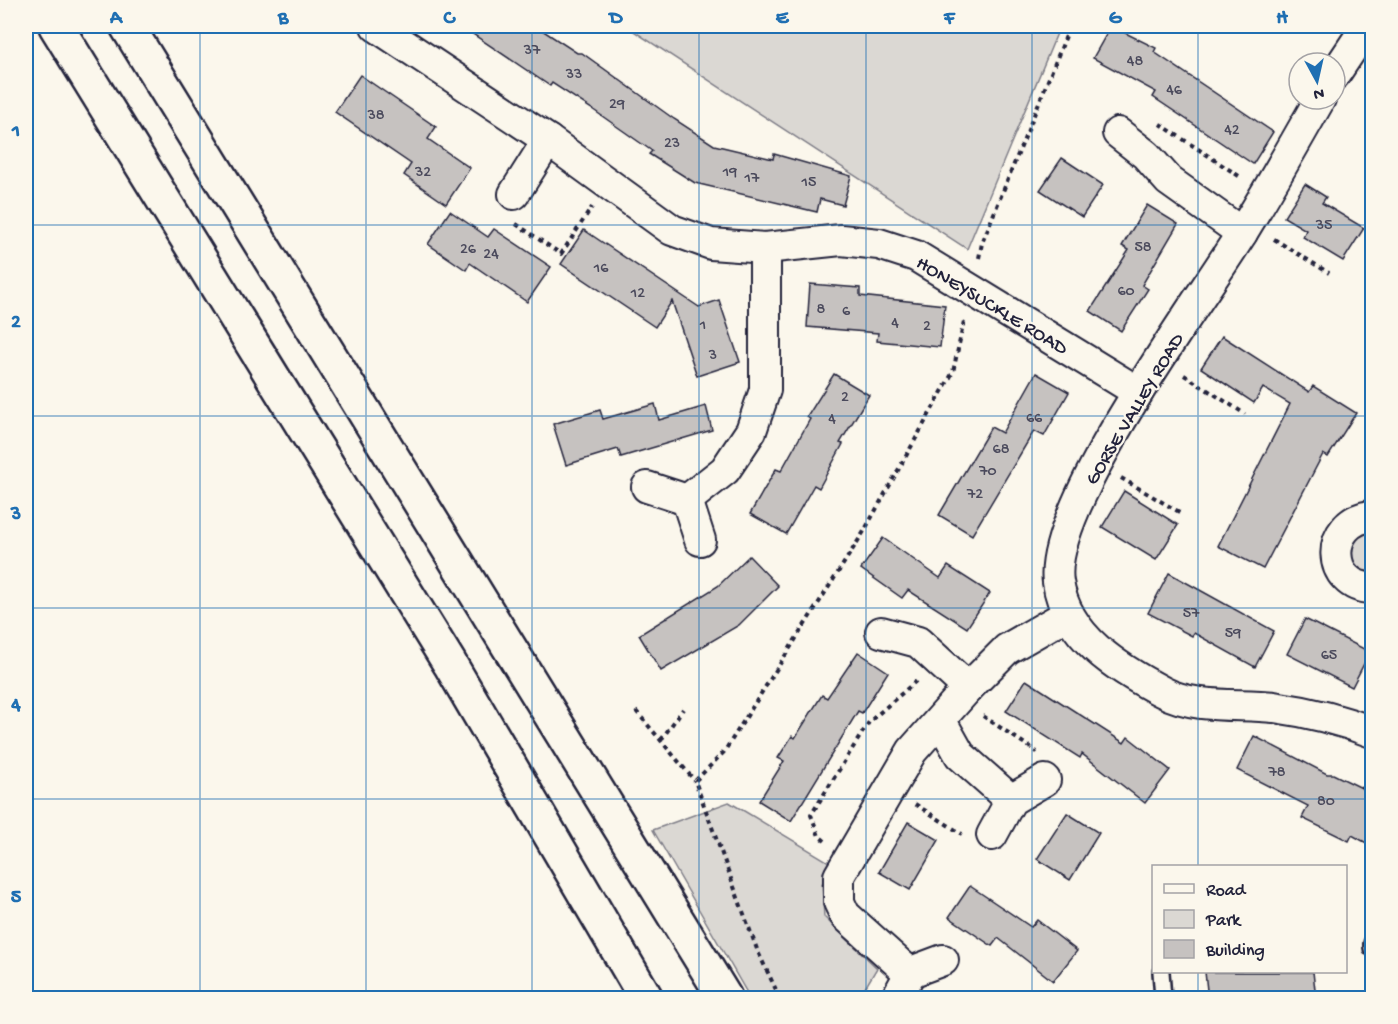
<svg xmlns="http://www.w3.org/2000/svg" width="1398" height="1024" viewBox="0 0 1398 1024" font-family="'Gochi Hand',sans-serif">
	<rect width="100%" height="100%" fill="#fbf7ec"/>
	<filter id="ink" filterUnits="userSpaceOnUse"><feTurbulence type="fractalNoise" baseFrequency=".0167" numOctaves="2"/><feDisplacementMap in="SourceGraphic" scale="12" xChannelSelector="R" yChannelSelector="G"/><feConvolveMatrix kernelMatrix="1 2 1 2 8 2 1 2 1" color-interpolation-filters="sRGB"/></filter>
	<g filter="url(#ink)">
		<g fill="#dbd8d3" stroke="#7e7d87" stroke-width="1.5">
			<polygon points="626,26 1060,26 967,249"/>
			<path d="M1372,529V576C1359,570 1338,556 1354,539C1358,535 1368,532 1372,529Z"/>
			<polygon points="729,802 829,862 822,884 824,917 877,968 859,998 750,998 653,830"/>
		</g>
		<g fill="#c6c2c0" stroke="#22223b" stroke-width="1.5">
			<polygon points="461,26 536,26 577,53 582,53 674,119 714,145 773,159 774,154 851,176 843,205 820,199 817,212 695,183 649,154 652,151 592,109 552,83 550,86"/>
			<polygon points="1111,26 1156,48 1154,52 1273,132 1253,164 1153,97 1156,92 1093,58"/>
			<polygon points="360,75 436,127 428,139 470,168 446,204 404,175 411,164 335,112"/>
			<polygon points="1062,158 1103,185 1082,217 1040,190"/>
			<polygon points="1305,184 1326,197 1322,203 1364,228 1343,261 1303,237 1306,230 1284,217"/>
			<polygon points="1147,205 1178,224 1142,285 1148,289 1121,331 1090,311 1129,250 1122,246"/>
			<polygon points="450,211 488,237 494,229 551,267 527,302 470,263 466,270 428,244"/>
			<polygon points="584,230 699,307 719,300 740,362 697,376 672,301 655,327 561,264"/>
			<polygon points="810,284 860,288 860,296 945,305 940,347 877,341 878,333 807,327"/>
			<polygon points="1222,336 1309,392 1313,386 1356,413 1328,457 1323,454 1263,569 1218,546 1290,404 1263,388 1254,403 1201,368"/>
			<polygon points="1036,373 1069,392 1044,436 1034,431 972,535 939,515 991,427 1002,433"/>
			<polygon points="834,374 869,395 840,443 843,444 819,488 814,485 786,534 750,514 776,469 781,471 810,419 807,417"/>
			<polygon points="655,404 659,420 706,406 712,430 621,457 618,449 566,465 553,424 600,410 603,419"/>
			<polygon points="1124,491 1178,525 1156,560 1102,527"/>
			<polygon points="883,538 940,578 948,566 990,593 967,628 908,590 902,598 861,569"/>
			<polygon points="749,556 778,586 739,625 661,671 639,635 718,586"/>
			<polygon points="1169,573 1274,631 1255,667 1194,633 1192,636 1148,613"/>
			<polygon points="1305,619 1370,652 1352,687 1287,654"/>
			<polygon points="858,652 888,672 862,713 858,711 791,821 759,801 784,761 778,758 792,736 795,738 822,695 827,698"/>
			<polygon points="1026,680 1124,743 1128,737 1170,770 1145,803 1082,754 1080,758 1006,711"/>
			<polygon points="1254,736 1327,774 1333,774 1372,793 1372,846 1352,835 1349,841 1302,818 1308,806 1237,770"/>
			<polygon points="1067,813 1099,833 1070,880 1037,859"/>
			<polygon points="908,822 939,840 910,890 879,872"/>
			<polygon points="970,886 1031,927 1037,920 1077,951 1053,981 998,938 992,946 949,917"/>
			<polygon points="1205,972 1313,972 1316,999 1208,999"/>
		</g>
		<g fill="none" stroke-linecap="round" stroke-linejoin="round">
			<g stroke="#22223b" stroke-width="20">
				<g id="lane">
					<polyline points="1372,943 1372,948"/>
					<polyline points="1161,972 1163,998"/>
				</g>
			</g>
			<g stroke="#22223b" stroke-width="34">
				<g id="street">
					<polyline points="376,26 548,140 672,230 711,244 765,248 841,240 879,244 916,256 1138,392"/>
					<polyline points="1335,74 1367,26"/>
					<path d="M1320,99C1294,145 1268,191 1240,236C1197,305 1047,508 1058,582C1066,637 1119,669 1163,692C1196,709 1238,703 1274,707C1310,712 1339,719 1372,732"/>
					<polyline points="1118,133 1146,155 1169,181 1242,233"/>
					<polyline points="514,194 548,140"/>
					<polyline points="647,487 687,500 725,470 751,431 765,390 765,248"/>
					<polyline points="687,500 700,540"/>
					<path d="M1372,516C1323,521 1326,588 1372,588"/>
					<polyline points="881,632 918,642 968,688"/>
					<polyline points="941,721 960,755 1011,800"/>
					<polyline points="992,835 1011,800 1045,780"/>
					<polyline points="943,960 911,972 904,968 845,915 839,902 839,876 912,751 968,688 1007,649 1068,614"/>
					<polyline points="897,997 911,972"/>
				</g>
			</g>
			<g stroke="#22223b" stroke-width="38">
				<g id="highway">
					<polyline points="56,26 450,664 646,998"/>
					<polyline points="127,26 725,998"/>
				</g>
			</g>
			<g stroke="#22223b" stroke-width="4" stroke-dasharray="4.5 4.5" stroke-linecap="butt">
				<polyline points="1160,124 1242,178"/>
				<polyline points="516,224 561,254 592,207"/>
				<polyline points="1274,239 1329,273"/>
				<polyline points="979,258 982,243 1070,26"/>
				<polyline points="1184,375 1245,414"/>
				<polyline points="1121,478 1181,513"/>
				<polyline points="636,711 695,781"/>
				<polyline points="983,716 1037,752"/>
				<polyline points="661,740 683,709"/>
				<polyline points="915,804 962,834"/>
				<polyline points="825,841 819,836 811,815 869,722 916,681"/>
				<polyline points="780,998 758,952 695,781 724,752 863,533 953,372 964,321"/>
			</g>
			<use href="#lane" stroke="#fbf7ec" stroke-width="15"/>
			<use href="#street" stroke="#fbf7ec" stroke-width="30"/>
			<use href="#highway" stroke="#fbf7ec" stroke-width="33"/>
		</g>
	</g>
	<path fill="none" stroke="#1f6fb2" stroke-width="1.5" stroke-opacity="0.55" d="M200,26V998M366,26V998M532,26V998M699,26V998M866,26V998M1032,26V998M1198,26V866M26,225H1372M26,416H1372M26,608H1372M26,799H1372M1198,972V998"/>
	<g text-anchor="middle" stroke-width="4.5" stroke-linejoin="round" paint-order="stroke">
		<g font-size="16" fill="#4b4a5c">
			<text x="532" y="54">37</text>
			<text x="1135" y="65">48</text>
			<text x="574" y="78">33</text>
			<text x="1174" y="94">46</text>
			<text x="617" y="108">29</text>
			<text x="376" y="119">38</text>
			<text x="1232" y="134">42</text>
			<text x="672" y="147">23</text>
			<text x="423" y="176">32</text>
			<text x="730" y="176">19</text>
			<text x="752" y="182">17</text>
			<text x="809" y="186">15</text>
			<text x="1324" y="229">35</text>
			<text x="1143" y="251">58</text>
			<text x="468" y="253">26</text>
			<text x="491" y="258">24</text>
			<text x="601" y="272">16</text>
			<text x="1126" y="295">60</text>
			<text x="638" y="297">12</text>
			<text x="821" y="313">8</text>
			<text x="846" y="315">6</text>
			<text x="895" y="327">4</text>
			<text x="703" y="329">1</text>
			<text x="927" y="330">2</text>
			<text x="713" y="359">3</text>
			<text x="845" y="401">2</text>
			<text x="1034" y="422">66</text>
			<text x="832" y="423">4</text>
			<text x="1001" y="453">68</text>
			<text x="988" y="475">70</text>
			<text x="975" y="498">72</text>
			<text x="1191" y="617">57</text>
			<text x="1233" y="637">59</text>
			<text x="1329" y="659">65</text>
			<text x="1277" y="776">78</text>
			<text x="1326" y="805">80</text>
		</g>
		<g font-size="20" fill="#22223b" stroke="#fbf7ec">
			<text transform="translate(993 304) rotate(31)" y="7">HONEYSUCKLE ROAD</text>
			<text transform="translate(1133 408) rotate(-59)" y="7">GORSE VALLEY ROAD</text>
		</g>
	</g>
	<rect width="1398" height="1024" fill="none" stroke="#fbf7ec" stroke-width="66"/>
	<rect x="1152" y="865" width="195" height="108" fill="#fbf7ec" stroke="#a4a2a5" stroke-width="1.5"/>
	<rect x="1164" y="884" width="30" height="9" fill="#fbf7ec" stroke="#a4a2a5" stroke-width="1.5"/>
	<text x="1206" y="895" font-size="18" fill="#22223b">Road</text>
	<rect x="1164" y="910" width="30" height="18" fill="#dbd8d3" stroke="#a4a2a5" stroke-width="1.5"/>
	<text x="1206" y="925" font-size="18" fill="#22223b">Park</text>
	<rect x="1164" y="940" width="30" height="18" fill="#c6c2c0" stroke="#a4a2a5" stroke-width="1.5"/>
	<text x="1206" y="955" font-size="18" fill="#22223b">Building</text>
	<g transform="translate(1317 81) rotate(172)"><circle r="28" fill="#fbf7ec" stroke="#a4a2a5" stroke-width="1.5"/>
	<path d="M0-4.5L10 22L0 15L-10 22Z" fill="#1f6fb2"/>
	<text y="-9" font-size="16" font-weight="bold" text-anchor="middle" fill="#22223b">N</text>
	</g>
	<rect x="33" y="33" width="1332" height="958" fill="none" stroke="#1f6fb2" stroke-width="2"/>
	<g font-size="20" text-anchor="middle" font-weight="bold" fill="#1f6fb2">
		<text x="116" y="23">A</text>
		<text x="283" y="23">B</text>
		<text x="449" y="23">C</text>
		<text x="616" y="23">D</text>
		<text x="782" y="23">E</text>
		<text x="949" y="23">F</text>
		<text x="1115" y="23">G</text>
		<text x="1282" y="23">H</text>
		<text x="16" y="136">1</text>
		<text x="16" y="327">2</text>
		<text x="16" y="519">3</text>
		<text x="16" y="710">4</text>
		<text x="16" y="902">5</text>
	</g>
</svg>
